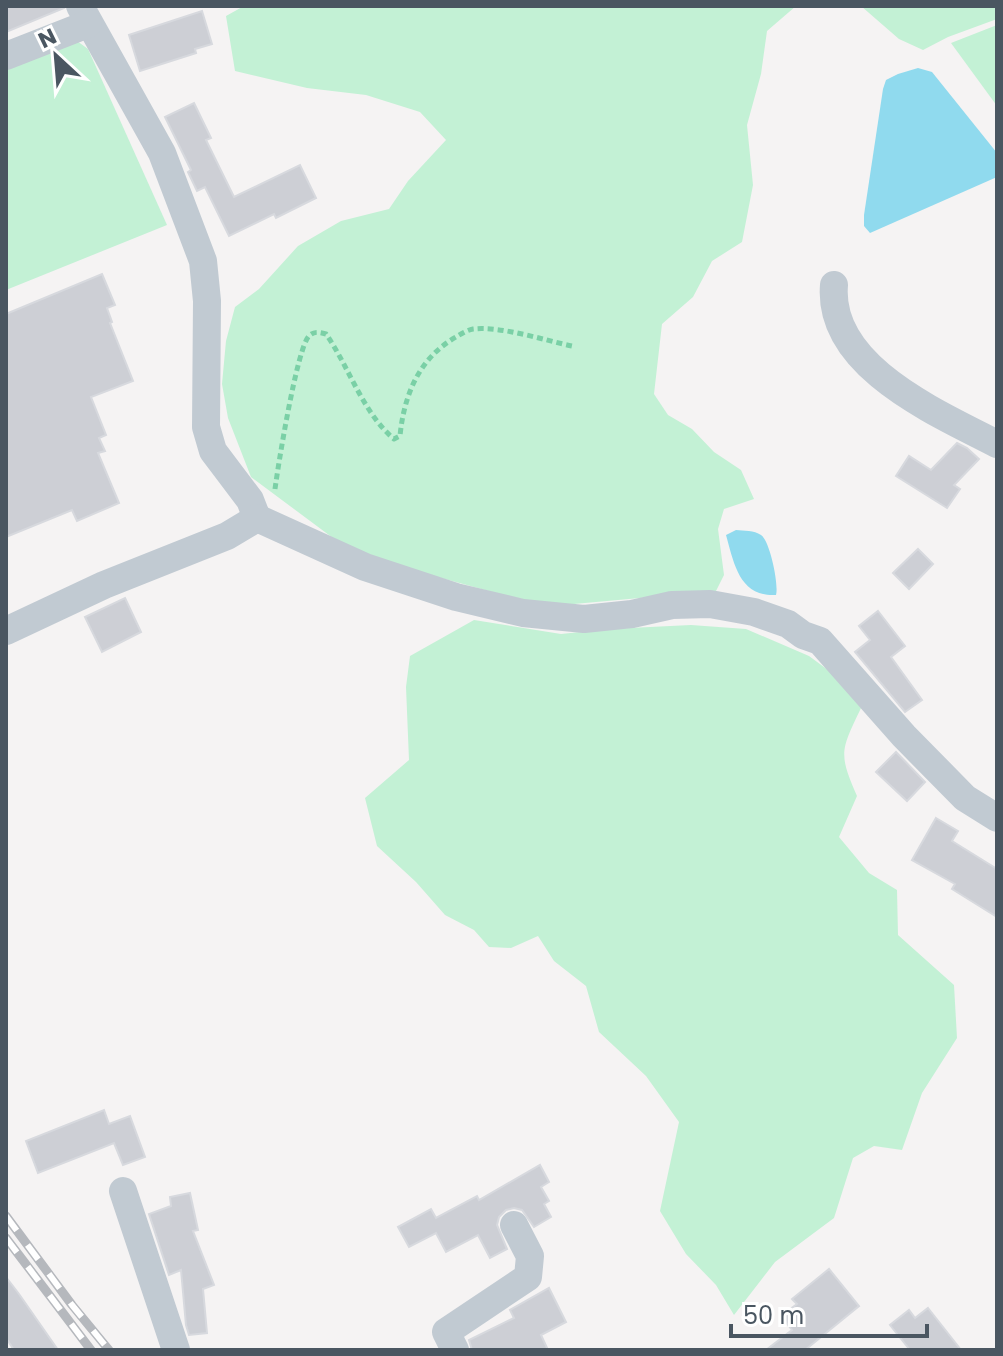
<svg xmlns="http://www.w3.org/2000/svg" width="1003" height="1356" viewBox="0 0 1003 1356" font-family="Poppins,sans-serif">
	<rect width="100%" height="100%" fill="#f5f3f3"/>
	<g fill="#c3f1d5">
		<polygon points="244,6 796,6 767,31 761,74 747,125 753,185 742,242 712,261 693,297 662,324 654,394 668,415 692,429 714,452 741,470 754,499 724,509 718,529 724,575 714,595 662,596 552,606 496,593 390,564 341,544 251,477 228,418 222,384 226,341 235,307 259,289 298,246 341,221 389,209 408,181 446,140 420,112 366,95 307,88 235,71 226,16"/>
		<polygon points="861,6 997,6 997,19 948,37 923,50 899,39"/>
		<polygon points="997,25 997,106 951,43"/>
		<polygon points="77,41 88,49 167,225 6,290 6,68"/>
		<path d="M474,620L561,634L609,629L691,625L746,629L809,656L847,684L861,708C841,750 838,753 857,796L839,837L869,873L897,890L898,935L954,985L957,1038L922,1093L902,1150L874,1146L853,1158L834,1218L775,1262L734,1315L716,1285L686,1254L660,1211L679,1122L646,1076L599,1032L586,986L554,961L538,936L511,948L489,947L474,930L445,915L416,882L377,846L365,798L409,760L406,687L410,656Z"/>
	</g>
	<g fill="#90daee">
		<polygon points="918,68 932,72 997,153 997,177 870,233 864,226 864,215 883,89 886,80 898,74"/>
		<path d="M736,530C744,531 754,530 761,535C770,541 779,585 776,595C739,597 734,563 726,535Z"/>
	</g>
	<g fill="#cdcfd5" stroke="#d7d9de" stroke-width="2">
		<polygon points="6,6 63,6 64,8 6,32"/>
		<polygon points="202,11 212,44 195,49 196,53 140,71 129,35"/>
		<polygon points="194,103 211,138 206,140 234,197 300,165 316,198 276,218 274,214 229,236 205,187 197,191 188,172 191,170 165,117"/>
		<polygon points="102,274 115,305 107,308 112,322 110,323 133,381 91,397 106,435 99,438 105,451 98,453 119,503 77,521 72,510 6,537 6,314"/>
		<polygon points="957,443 967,448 979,459 954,485 960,489 947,508 896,476 909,456 931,470"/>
		<polygon points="918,549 933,564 909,589 893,573"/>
		<polygon points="125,598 141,632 102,652 85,617"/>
		<polygon points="878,611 905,646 891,657 922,700 905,712 855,652 870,640 859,626"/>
		<polygon points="896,752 925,782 907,801 876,772"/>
		<polygon points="936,818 958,831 952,841 997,869 997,917 952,889 955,884 912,860"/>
		<polygon points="104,1110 109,1124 130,1116 145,1157 123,1165 114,1143 38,1173 26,1141"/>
		<polygon points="540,1165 549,1182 541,1187 549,1201 544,1204 551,1217 534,1227 522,1210 514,1208 506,1210 499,1217 497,1225 507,1249 490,1258 478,1235 446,1252 436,1233 409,1247 398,1227 431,1209 436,1218 477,1196 479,1200"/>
		<polygon points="190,1193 198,1230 193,1231 214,1285 203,1289 207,1333 189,1335 186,1325 181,1270 169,1275 149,1214 171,1206 170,1197"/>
		<polygon points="829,1269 859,1306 805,1350 766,1350 792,1330 781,1316 797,1304 792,1299"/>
		<polygon points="6,1277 19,1294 58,1350 14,1350 6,1338"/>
		<polygon points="549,1288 566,1322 541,1335 548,1350 472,1350 469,1340 514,1318 510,1310"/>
		<polygon points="928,1308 961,1350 910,1350 890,1325 909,1310 915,1318"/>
	</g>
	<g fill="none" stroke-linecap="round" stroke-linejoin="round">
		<path stroke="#7ad0a6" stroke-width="5" stroke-dasharray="6 4" stroke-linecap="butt" d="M275,489C278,466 297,348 309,336C314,331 319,332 326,334C349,367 363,413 394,439L400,436C404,395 419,358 456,337C461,334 467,330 473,329C502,326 543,340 572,346"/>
		<g stroke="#c1cad2" stroke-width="28">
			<polyline points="80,6 162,153 203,261 207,301 206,427 213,451 250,500 257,518"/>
			<polyline points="6,56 88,24"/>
			<path d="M834,285C827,367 938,413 997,444"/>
			<polyline points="6,631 104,585 227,536 257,518 365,567 456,597 523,613 584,619 632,614 672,605 710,604 754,612 788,624 803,635 820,641 904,736 965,798 997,818"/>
			<polyline points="123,1191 176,1350"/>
			<polyline points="455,1350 446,1332 528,1277 530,1256 514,1225"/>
		</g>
		<g stroke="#b5b8bd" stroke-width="9">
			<g id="rail">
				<polyline points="6,1216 72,1305 109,1350"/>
				<polyline points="6,1238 91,1350"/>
			</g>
		</g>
		<use href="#rail" stroke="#fff" stroke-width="6" stroke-dasharray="18" stroke-linecap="butt"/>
	</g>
	<rect width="1003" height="1356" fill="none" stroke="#4a5661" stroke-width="16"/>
	<g transform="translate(56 56) rotate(334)" stroke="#ffffff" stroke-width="6" paint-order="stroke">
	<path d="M0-6L14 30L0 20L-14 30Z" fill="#4a5661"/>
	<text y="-12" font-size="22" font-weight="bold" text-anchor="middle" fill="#4a5661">N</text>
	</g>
	<path d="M731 1324v12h196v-12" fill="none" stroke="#4a5661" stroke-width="4"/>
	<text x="743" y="1324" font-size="24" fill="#4a5661" stroke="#ffffff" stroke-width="6" paint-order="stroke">50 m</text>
</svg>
